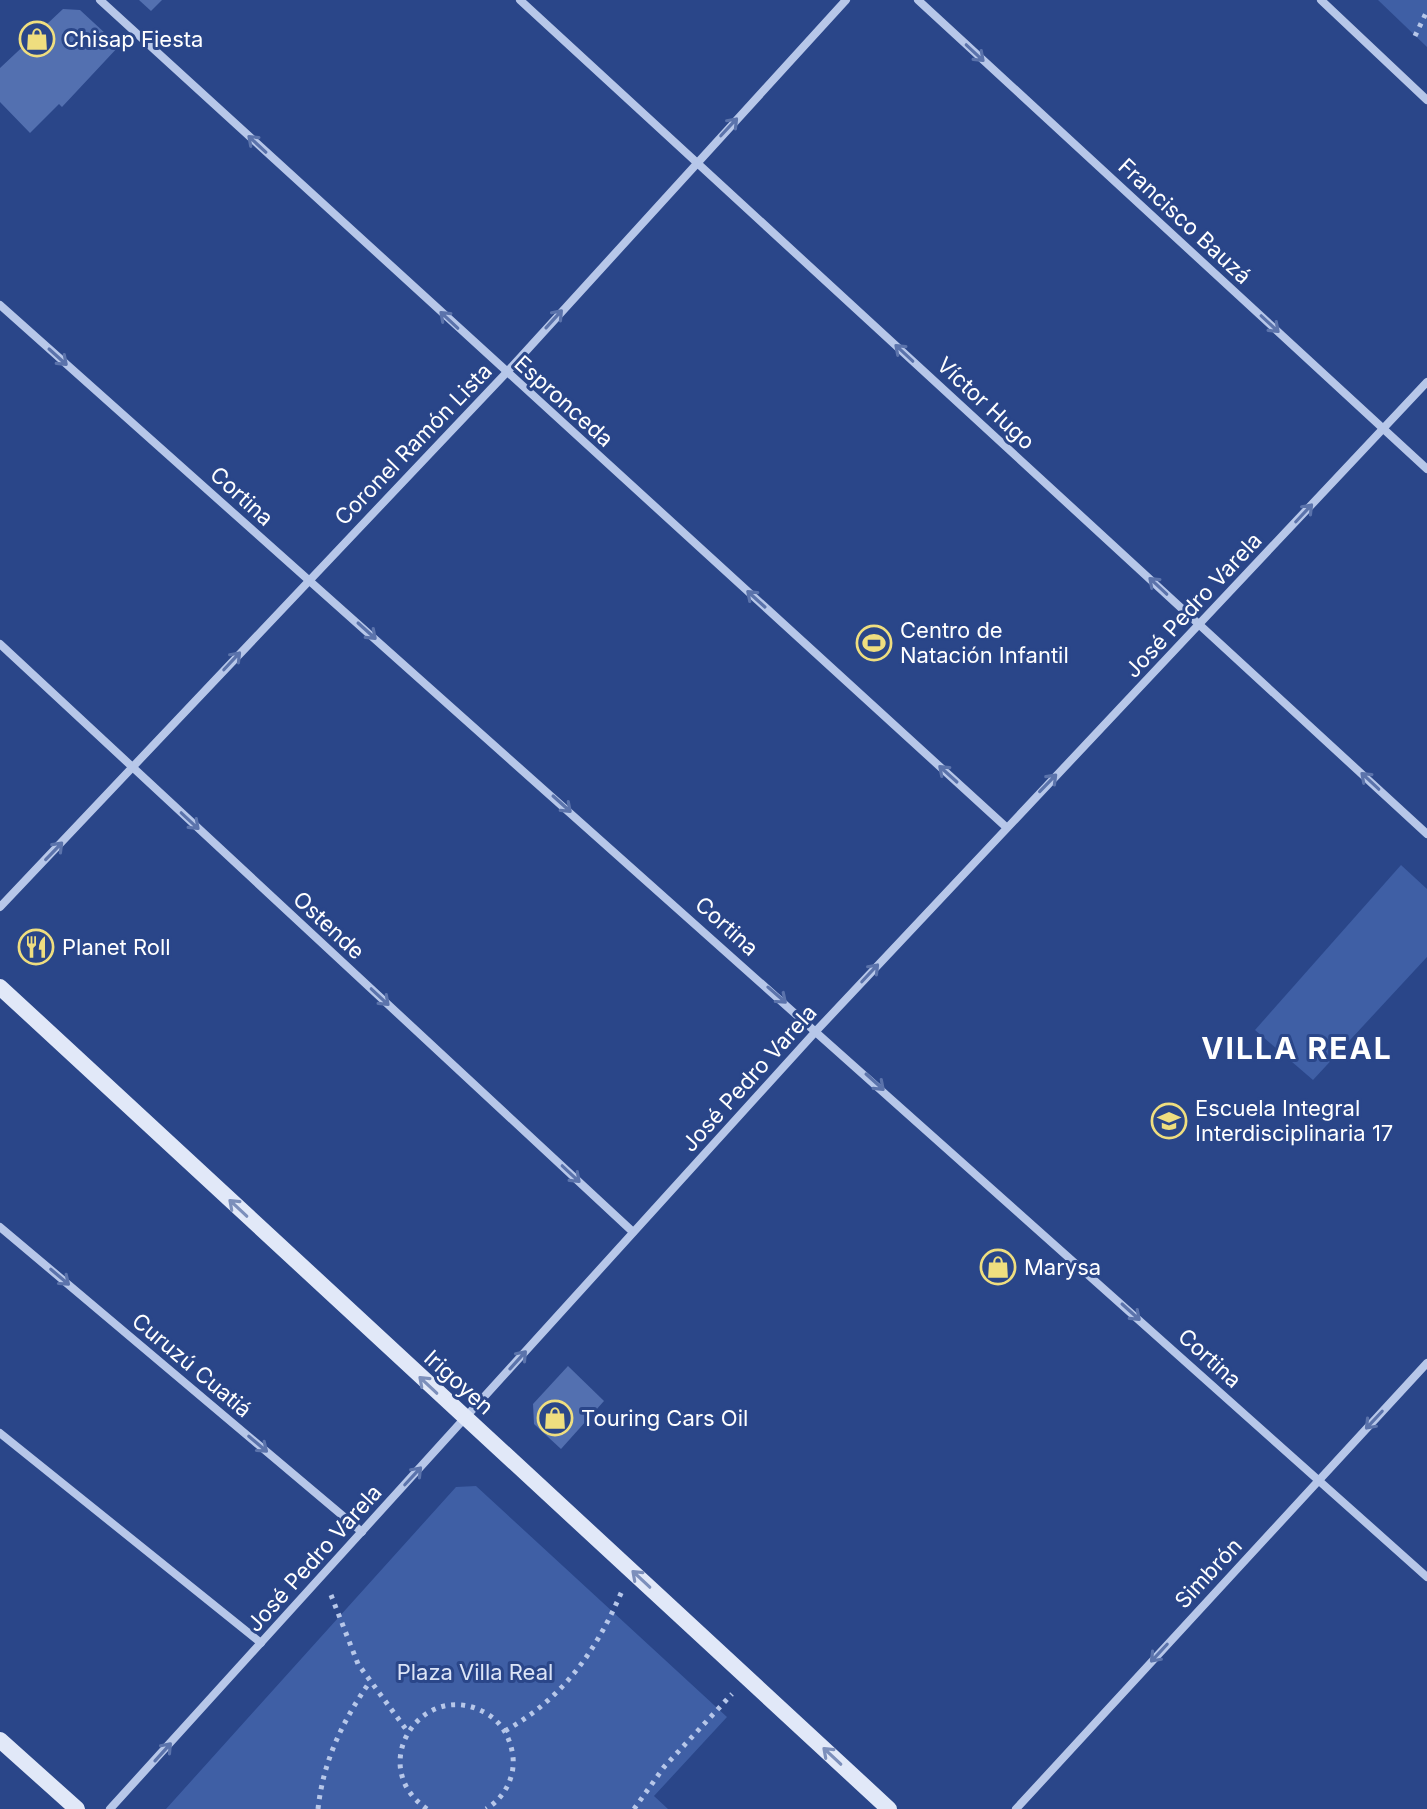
<svg xmlns="http://www.w3.org/2000/svg" width="1427" height="1809" viewBox="0 0 1427 1809" font-family="Inter,sans-serif">
	<rect width="100%" height="100%" fill="#2a4689"/>
	<g fill="#3f5fa5">
		<polygon points="1378,0 1427,0 1427,47"/>
		<polygon points="1401,865 1427,889 1427,957 1313,1080 1255,1030"/>
		<polygon points="476,1486 727,1717 654,1796 668,1809 166,1809 456,1487"/>
	</g>
	<g fill="#5370b0">
		<polygon points="139,0 162,0 151,11"/>
		<polygon points="63,9 80,10 119,46 62,107 59,104 30,133 0,102 0,68"/>
		<polygon points="568,1366 604,1401 561,1449 534,1424 533,1404"/>
	</g>
	<g fill="none" stroke-linecap="round" stroke-linejoin="round">
		<g stroke="#b7c7e9" stroke-width="5" stroke-dasharray="4 6" stroke-linecap="butt">
			<polyline points="1415,36 1427,11"/>
			<polyline points="331,1595 358,1664 408,1732"/>
			<path d="M505,1731C564,1697 595,1653 622,1591"/>
			<path d="M318,1809C323,1762 342,1722 369,1683"/>
			<path d="M427,1809C363,1765 425,1674 489,1715C503,1724 511,1740 513,1757C515,1778 504,1798 486,1809"/>
			<polyline points="634,1809 664,1767 732,1694"/>
		</g>
		<g stroke="#b7c7e9" stroke-width="8">
			<polyline points="100,0 1006,827"/>
			<polyline points="520,0 1427,834"/>
			<polyline points="918,0 1427,469"/>
			<polyline points="1321,0 1427,100"/>
			<polyline points="0,305 1427,1577"/>
			<polyline points="0,644 633,1232"/>
			<polyline points="0,907 507,372 846,0"/>
			<polyline points="0,1227 362,1532"/>
			<polyline points="0,1433 261,1643"/>
			<polyline points="110,1809 817,1030 1427,382"/>
			<polyline points="1016,1809 1427,1363"/>
		</g>
		<g stroke="#e1e8f8" stroke-width="16">
			<polyline points="0,987 889,1809"/>
			<polyline points="0,1740 77,1809"/>
		</g>
	</g>
	<defs><path id="oneway-shaft" d="M-6 0H5M1.5-3L5.5 0L1.5 3" fill="none" stroke-width="1.6" stroke-linecap="round" stroke-linejoin="round" transform="scale(2)"/></defs>
	<g stroke="#5b73ab">
		<use href="#oneway-shaft" transform="translate(975 53) rotate(43)"/>
		<use href="#oneway-shaft" transform="translate(729 127) rotate(-47)"/>
		<use href="#oneway-shaft" transform="translate(257 144) rotate(-137)"/>
		<use href="#oneway-shaft" transform="translate(554 319) rotate(-48)"/>
		<use href="#oneway-shaft" transform="translate(449 320) rotate(-137)"/>
		<use href="#oneway-shaft" transform="translate(1270 324) rotate(43)"/>
		<use href="#oneway-shaft" transform="translate(904 353) rotate(-137)"/>
		<use href="#oneway-shaft" transform="translate(58 357) rotate(42)"/>
		<use href="#oneway-shaft" transform="translate(1304 513) rotate(-47)"/>
		<use href="#oneway-shaft" transform="translate(1158 586) rotate(-137)"/>
		<use href="#oneway-shaft" transform="translate(756 599) rotate(-138)"/>
		<use href="#oneway-shaft" transform="translate(367 631) rotate(42)"/>
		<use href="#oneway-shaft" transform="translate(232 661) rotate(-47)"/>
		<use href="#oneway-shaft" transform="translate(948 774) rotate(-138)"/>
		<use href="#oneway-shaft" transform="translate(1370 781) rotate(-137)"/>
		<use href="#oneway-shaft" transform="translate(1048 783) rotate(-46)"/>
		<use href="#oneway-shaft" transform="translate(562 804) rotate(42)"/>
		<use href="#oneway-shaft" transform="translate(190 821) rotate(43)"/>
		<use href="#oneway-shaft" transform="translate(54 851) rotate(-46)"/>
		<use href="#oneway-shaft" transform="translate(870 973) rotate(-47)"/>
		<use href="#oneway-shaft" transform="translate(777 995) rotate(41)"/>
		<use href="#oneway-shaft" transform="translate(380 997) rotate(43)"/>
		<use href="#oneway-shaft" transform="translate(875 1082) rotate(42)"/>
		<use href="#oneway-shaft" transform="translate(571 1174) rotate(43)"/>
		<use href="#oneway-shaft" transform="translate(60 1277) rotate(40)"/>
		<use href="#oneway-shaft" transform="translate(1131 1312) rotate(42)"/>
		<use href="#oneway-shaft" transform="translate(518 1360) rotate(-48)"/>
		<use href="#oneway-shaft" transform="translate(1374 1420) rotate(133)"/>
		<use href="#oneway-shaft" transform="translate(258 1444) rotate(40)"/>
		<use href="#oneway-shaft" transform="translate(413 1476) rotate(-47)"/>
		<use href="#oneway-shaft" transform="translate(1159 1653) rotate(133)"/>
		<use href="#oneway-shaft" transform="translate(163 1752) rotate(-48)"/>
	</g>
	<g stroke="#7c8fbb">
		<use href="#oneway-shaft" transform="translate(238 1208) rotate(-137)"/>
		<use href="#oneway-shaft" transform="translate(428 1385) rotate(-137)"/>
		<use href="#oneway-shaft" transform="translate(641 1579) rotate(-137)"/>
		<use href="#oneway-shaft" transform="translate(832 1756) rotate(-137)"/>
	</g>
	<defs>
		<g id="shop-ring" transform="scale(1.8)"><circle r="9.5" fill="#2a4689" stroke="#efde7f" stroke-width="1.5"/><path d="M-5-2.5h2.3a2.7 3.5 0 0 1 5.4 0H5L5.5 6h-11ZM-1.5-2.5h3a1.5 2.3 0 0 0-3 0Z" fill="#efde7f"/></g>
		<g id="stadium-ring" transform="scale(1.8)"><circle r="9.5" fill="#2a4689" stroke="#efde7f" stroke-width="1.5"/><path d="M0-5a6.5 5 0 1 0 0 10a6.5 5 0 1 0 0-10ZM-3.5-1.8h7v3.6h-7Z" fill="#efde7f"/></g>
		<g id="restaurant-ring" transform="scale(1.8)"><circle r="9.5" fill="#2a4689" stroke="#efde7f" stroke-width="1.5"/><path d="M-5-6h1v4h1v-4h1v4h1v-4h1v5L-1.5 .5V6h-2V.5L-5-1ZM5-6V6H3V1.5H1.5Q1.5-4 5-6Z" fill="#efde7f"/></g>
		<g id="school-ring" transform="scale(1.8)"><circle r="9.5" fill="#2a4689" stroke="#efde7f" stroke-width="1.5"/><path d="M0-5L7-2L0 1L-7-2ZM-4 1L0 2.5L4 1V4Q0 6-4 4Z" fill="#efde7f"/></g>
	</defs>
	<g fill-rule="evenodd">
		<use href="#shop-ring" x="37" y="39"/>
		<use href="#stadium-ring" x="874" y="643"/>
		<use href="#restaurant-ring" x="36" y="947"/>
		<use href="#school-ring" x="1169" y="1121"/>
		<use href="#shop-ring" x="998" y="1267"/>
		<use href="#shop-ring" x="555" y="1418"/>
	</g>
	<g text-anchor="middle" stroke-width="6" stroke-linejoin="round" paint-order="stroke">
		<g font-size="22" fill="#fff" stroke="#2a4689" text-anchor="start">
			<text x="63" y="47">Chisap Fiesta</text>
			<text x="900" y="638">Centro de<tspan x="900" dy="25">Natación Infantil</tspan></text>
			<text x="62" y="955">Planet Roll</text>
			<text x="1195" y="1116">Escuela Integral<tspan x="1195" dy="25">Interdisciplinaria 17</tspan></text>
			<text x="1024" y="1275">Marysa</text>
			<text x="581" y="1426">Touring Cars Oil</text>
		</g>
		<g font-size="22" fill="#fff" stroke="#2a4689">
			<text transform="translate(1185 221) rotate(43)" y="8">Francisco Bauzá</text>
			<text transform="translate(564 401) rotate(42)" y="8">Espronceda</text>
			<text transform="translate(986 403) rotate(43)" y="8">Víctor Hugo</text>
			<text transform="translate(413 444) rotate(-46)" y="8">Coronel Ramón Lista</text>
			<text transform="translate(242 496) rotate(42)" y="8">Cortina</text>
			<text transform="translate(1193 605) rotate(-47)" y="8">José Pedro Varela</text>
			<text transform="translate(329 925) rotate(43)" y="8">Ostende</text>
			<text transform="translate(727 926) rotate(42)" y="8">Cortina</text>
			<text transform="translate(749 1078) rotate(-48)" y="8">José Pedro Varela</text>
			<text transform="translate(1210 1358) rotate(42)" y="8">Cortina</text>
			<text transform="translate(192 1365) rotate(40)" y="8">Curuzú Cuatiá</text>
			<text transform="translate(459 1382) rotate(42)" y="8">Irigoyen</text>
			<text transform="translate(314 1558) rotate(-48)" y="8">José Pedro Varela</text>
			<text transform="translate(1208 1573) rotate(-47)" y="8">Simbrón</text>
		</g>
		<g font-size="22" fill="#dbe4f7" stroke="#2a4689">
			<text x="475" y="1680">Plaza Villa Real</text>
		</g>
		<g font-size="30" font-weight="bold" letter-spacing="2" fill="#fff" stroke="#2a4689">
			<text x="1297" y="1059">VILLA REAL</text>
		</g>
	</g>
</svg>
